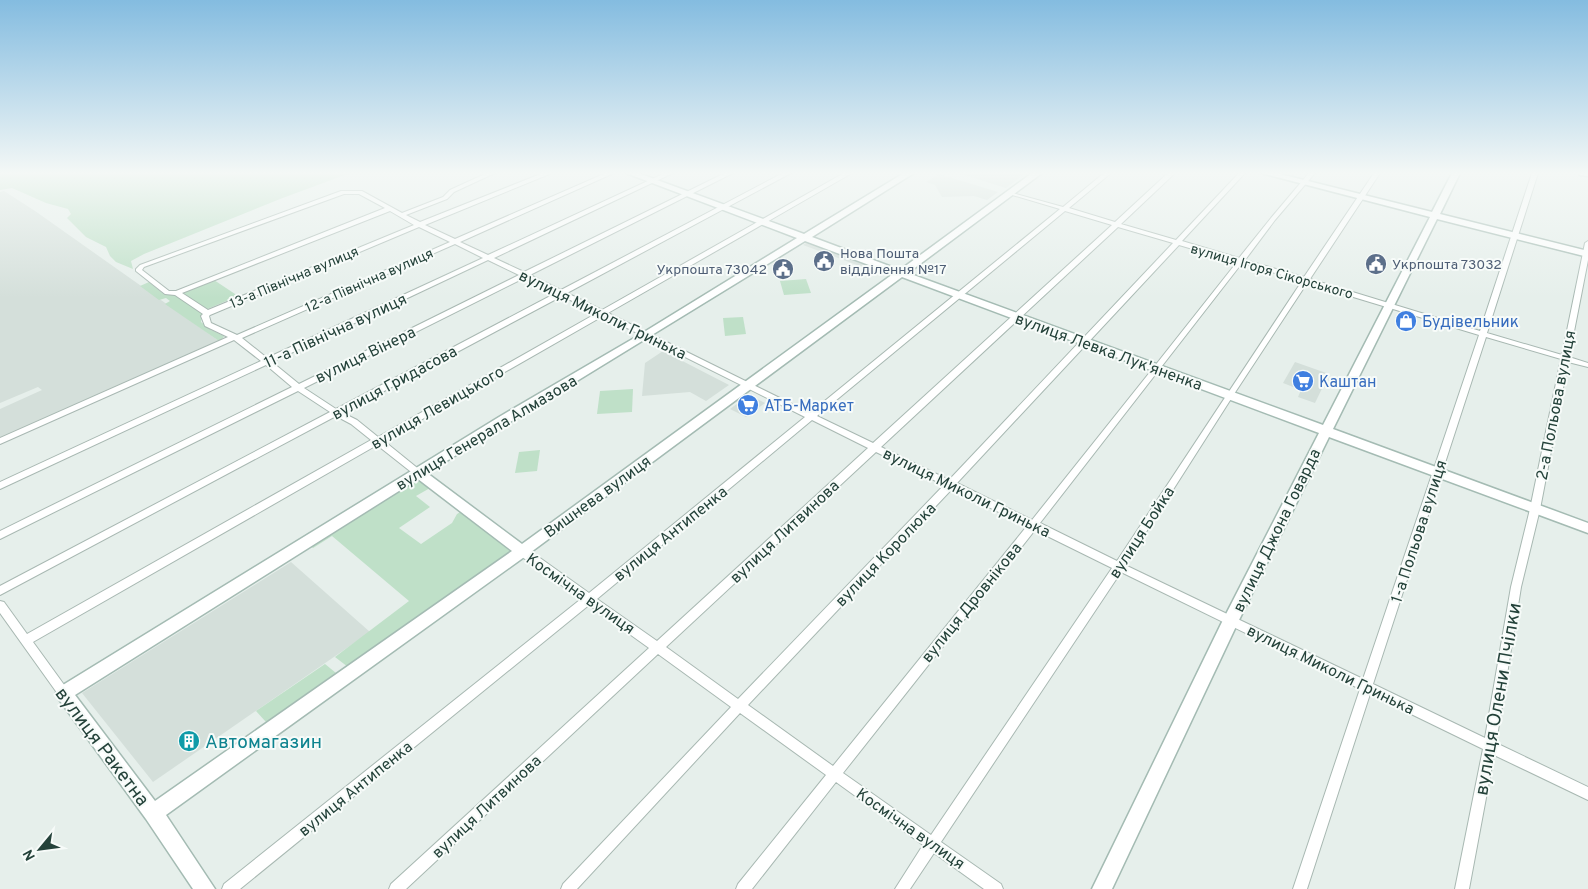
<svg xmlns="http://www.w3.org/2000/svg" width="1588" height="889" viewBox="0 0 1588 889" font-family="Overpass,sans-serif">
	<rect width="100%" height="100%" fill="#e6efeb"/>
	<g fill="#d4dfda">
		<polygon points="958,173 1026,173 1006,188"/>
		<polygon points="939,174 998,192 987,200 974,196 942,197 935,185 926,182"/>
		<polygon points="4,191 35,211 219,341 0,438 0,409 42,390 38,387 0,403 0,192"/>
		<polygon points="806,243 887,273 884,275 803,245"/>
		<polygon points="663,351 729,385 706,401 690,392 642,396 645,363"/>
		<polygon points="1295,362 1329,374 1315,403 1298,397 1301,390 1283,383"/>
		<polygon points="749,395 765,403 746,417 730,409"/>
		<polygon points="291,562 370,632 153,782 82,693"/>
	</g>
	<g fill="#bfe0c8">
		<polygon points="0,173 350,173 280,199 144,254 131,261 133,269 116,262 110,256 106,247 86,237 67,218 71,214 68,209 46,203 12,188 0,190"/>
		<polygon points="806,279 811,293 784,295 780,281"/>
		<polygon points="214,280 238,296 205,310 182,293"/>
		<polygon points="149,282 165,295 176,295 203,312 201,322 211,330 224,336 223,338 219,341 165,304 170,301 166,298 159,300 140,286"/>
		<polygon points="743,317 746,334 725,336 723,318"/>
		<polygon points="633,389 632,412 597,414 600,391"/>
		<polygon points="540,450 537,471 515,473 519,452"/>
		<polygon points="417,478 430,488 416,496 430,507 399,528 421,544 452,523 457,514 462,511 514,551 348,667 335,657 409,601 332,536 313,548 309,545"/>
		<polygon points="325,664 336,673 266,722 256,711"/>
	</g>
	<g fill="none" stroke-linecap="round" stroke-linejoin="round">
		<g stroke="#a8b8b2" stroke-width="2">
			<path id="street" d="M487,173H495L454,192L447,199L406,215L420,222L543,173H552L425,225L455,239L606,173H614L460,242L488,255L665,173H673L494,258L524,272L725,173H733L530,275L561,290L783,173H791L567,293L602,310L844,173H852L608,313L810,413L1060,209L1009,194V192L1063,207L1104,173H1111L1069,208L1115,222L1168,173H1175L1121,224L1176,240L1239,173H1245L1182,241L1239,258L1271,218L1309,173H1315L1275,220L1245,260L1304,277L1374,173H1380L1310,279L1480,331L1532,173H1538L1487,333L1562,355L1585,243L1588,241V260L1569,357L1588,363V367L1568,362L1540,509L1521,587L1496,743L1588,787V800L1494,755L1469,889H1455L1483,749L1370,694L1307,889H1293L1360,689L1121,572L941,842L1001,884L1003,889H984L934,853L910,889H895L923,845L836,782L752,889H736L738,884L826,775L740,713L577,889H561L563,884L731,707L658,654L406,889H389L391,884L649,648L589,605L240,889H222L224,884L581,599L518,554L517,551L518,548L522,547L526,548L589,593L805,417L603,316L384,441L421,471L423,473L421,475H415L377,445L33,642L70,693L68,697L64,698L60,697L0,613V601L4,602L27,634L371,440L351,424L336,416L0,595V586L330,412L298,391L0,539V531L292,387L266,365L0,489V482L261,361L234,340L0,444V438L228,337L205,326L201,316L203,314L175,295L165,294L136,271V269L140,265L341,191H362L402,213L443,197L450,190ZM344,194H359L385,208L176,291H169L142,270L144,267ZM390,211L414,225L208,310L182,293ZM1065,211L1112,225L873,443L817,416ZM419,227L450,242L237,335L211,323L209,316L210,315ZM1118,227L1173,243L949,480L881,447ZM455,244L483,258L267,358L242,338ZM1179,245L1237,262L1154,367L1032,520L957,483ZM488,260L519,275L299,384L272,362ZM1242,263L1302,281L1117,561L1040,523ZM524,278L556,293L336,409L304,388ZM1307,283L1479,335L1363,679L1125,565L1236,391ZM562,296L597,313L378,437L357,420L343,413ZM1486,337L1561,359L1530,509L1511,587L1485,738L1373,684ZM812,420L868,448L657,641L597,599ZM876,452L944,485L738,699L666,647ZM952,489L1027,526L833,766L748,705ZM1035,530L1112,568L931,835L843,773Z"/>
		</g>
		<g stroke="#a4bbb3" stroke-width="3">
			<g id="secondary">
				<path d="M626,173H638L804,234L904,173H914L812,237L900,270L1032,173H1042L908,273L1323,425L1430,217L1261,173H1276L1432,212L1452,173H1460L1440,214L1588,251V257L1437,219L1333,429L1588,523V533L1329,437L1239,620L1112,889H1092L1223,620L1319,433L902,277L527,555L166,815L215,889H193L146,819L58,698L56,693L58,688L499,417L636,337L797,238ZM805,241L893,274L522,544L427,473ZM418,479L512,551L155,801L75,695Z"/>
				<polygon points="1579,173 1588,173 1588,176 1580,175"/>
			</g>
		</g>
		<use href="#street" fill="#fff" fill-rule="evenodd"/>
		<use href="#secondary" fill="#fff" fill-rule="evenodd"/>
	</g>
	<linearGradient id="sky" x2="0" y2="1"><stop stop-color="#84bce0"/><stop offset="0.58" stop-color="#f4f8f6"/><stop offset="1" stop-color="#f4f8f6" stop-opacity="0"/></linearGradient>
	<rect width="1588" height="298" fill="url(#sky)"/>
	<defs>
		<g id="civic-disc" transform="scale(1.125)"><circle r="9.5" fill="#5c6f8a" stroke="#f7fbf9"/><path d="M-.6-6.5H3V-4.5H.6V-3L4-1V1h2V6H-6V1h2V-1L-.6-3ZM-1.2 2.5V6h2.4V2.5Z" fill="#fff"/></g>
		<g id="shop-disc" transform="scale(1.125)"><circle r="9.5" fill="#3f7fe0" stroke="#f7fbf9"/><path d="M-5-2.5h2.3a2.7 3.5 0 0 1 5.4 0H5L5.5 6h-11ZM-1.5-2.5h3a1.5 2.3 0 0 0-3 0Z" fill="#fff"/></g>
		<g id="supermarket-disc" transform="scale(1.125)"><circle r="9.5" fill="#3f7fe0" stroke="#f7fbf9"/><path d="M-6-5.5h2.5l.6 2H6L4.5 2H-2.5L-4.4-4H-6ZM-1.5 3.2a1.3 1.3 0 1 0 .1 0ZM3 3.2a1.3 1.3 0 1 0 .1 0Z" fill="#fff"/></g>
		<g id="building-disc" transform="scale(1.125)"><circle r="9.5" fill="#0f9aa8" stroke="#f7fbf9"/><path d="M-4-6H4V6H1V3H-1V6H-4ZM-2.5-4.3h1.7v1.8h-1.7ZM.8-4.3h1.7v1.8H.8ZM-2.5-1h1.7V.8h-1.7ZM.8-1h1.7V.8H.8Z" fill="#fff"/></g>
	</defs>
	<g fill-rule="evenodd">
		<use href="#civic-disc" x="824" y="261"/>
		<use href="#civic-disc" x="1376" y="264"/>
		<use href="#civic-disc" x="783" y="269"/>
		<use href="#shop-disc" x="1406" y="321"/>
		<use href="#supermarket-disc" x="1303" y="381"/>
		<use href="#supermarket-disc" x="748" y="405"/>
		<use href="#building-disc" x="189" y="741"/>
	</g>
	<g text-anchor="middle" stroke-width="4" stroke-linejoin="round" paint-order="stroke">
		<g font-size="14" fill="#4e5e75" stroke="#f7fbf9" text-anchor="start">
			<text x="840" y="258">Нова Пошта<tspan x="840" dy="16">відділення №17</tspan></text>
			<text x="1392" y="269">Укрпошта 73032</text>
			<text x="767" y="274" text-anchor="end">Укрпошта 73042</text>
		</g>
		<g font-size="14" fill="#24423a" stroke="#f7fbf9">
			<text transform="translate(1272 271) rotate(16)" y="5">вулиця Ігоря Сікорського</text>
			<text transform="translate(294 277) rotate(-23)" y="5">13-а Північна вулиця</text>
			<text transform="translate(369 280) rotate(-24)" y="5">12-а Північна вулиця</text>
		</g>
		<g font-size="16" fill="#24423a" stroke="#f7fbf9">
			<text transform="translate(603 314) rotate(26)" y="6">вулиця Миколи Гринька</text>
			<text transform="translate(335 330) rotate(-25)" y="6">11-а Північна вулиця</text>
			<text transform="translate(1109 351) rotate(20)" y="6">вулиця Левка Лук'яненка</text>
			<text transform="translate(365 354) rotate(-26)" y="6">вулиця Вінера</text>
			<text transform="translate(394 382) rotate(-28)" y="6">вулиця Гридасова</text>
			<text transform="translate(1555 405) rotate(-79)" y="6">2-а Польова вулиця</text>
			<text transform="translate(437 407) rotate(-30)" y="6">вулиця Левицького</text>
			<text transform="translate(486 432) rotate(-31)" y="6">вулиця Генерала Алмазова</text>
			<text transform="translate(967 492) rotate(26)" y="6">вулиця Миколи Гринька</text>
			<text transform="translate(597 496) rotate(-36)" y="6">Вишнева вулиця</text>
			<text transform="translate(1276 530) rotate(-64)" y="6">вулиця Джона Говарда</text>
			<text transform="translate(784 531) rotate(-43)" y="6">вулиця Литвинова</text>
			<text transform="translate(1418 531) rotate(-72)" y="6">1-а Польова вулиця</text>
			<text transform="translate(1141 532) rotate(-57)" y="6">вулиця Бойка</text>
			<text transform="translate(670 533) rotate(-39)" y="6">вулиця Антипенка</text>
			<text transform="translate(885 554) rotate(-46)" y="6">вулиця Королюка</text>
			<text transform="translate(581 593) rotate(35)" y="6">Космічна вулиця</text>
			<text transform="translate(971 602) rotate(-51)" y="6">вулиця Дровнікова</text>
			<text transform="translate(1331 669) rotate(26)" y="6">вулиця Миколи Гринька</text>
			<text transform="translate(355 788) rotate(-39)" y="6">вулиця Антипенка</text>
			<text transform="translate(486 806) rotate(-43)" y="6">вулиця Литвинова</text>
			<text transform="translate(911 828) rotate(35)" y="6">Космічна вулиця</text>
		</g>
		<g font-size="16" fill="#366cbe" stroke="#f7fbf9" text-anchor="start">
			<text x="1422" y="327">Будівельник</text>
			<text x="1319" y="387">Каштан</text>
			<text x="764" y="411">АТБ-Маркет</text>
		</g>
		<g font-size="19" fill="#24423a" stroke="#f7fbf9">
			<text transform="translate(1497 699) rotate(-80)" y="7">вулиця Олени Пчілки</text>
			<text transform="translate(103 746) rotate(53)" y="7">вулиця Ракетна</text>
		</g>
		<g font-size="19" fill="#0d838f" stroke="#f7fbf9" text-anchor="start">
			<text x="205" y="748">Автомагазин</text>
		</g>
	</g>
	<g transform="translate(40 849) rotate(241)" stroke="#f7fbf9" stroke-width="4" paint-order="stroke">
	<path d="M0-4L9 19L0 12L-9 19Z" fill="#24423a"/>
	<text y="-8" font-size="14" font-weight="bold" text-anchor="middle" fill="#24423a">N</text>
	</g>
</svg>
